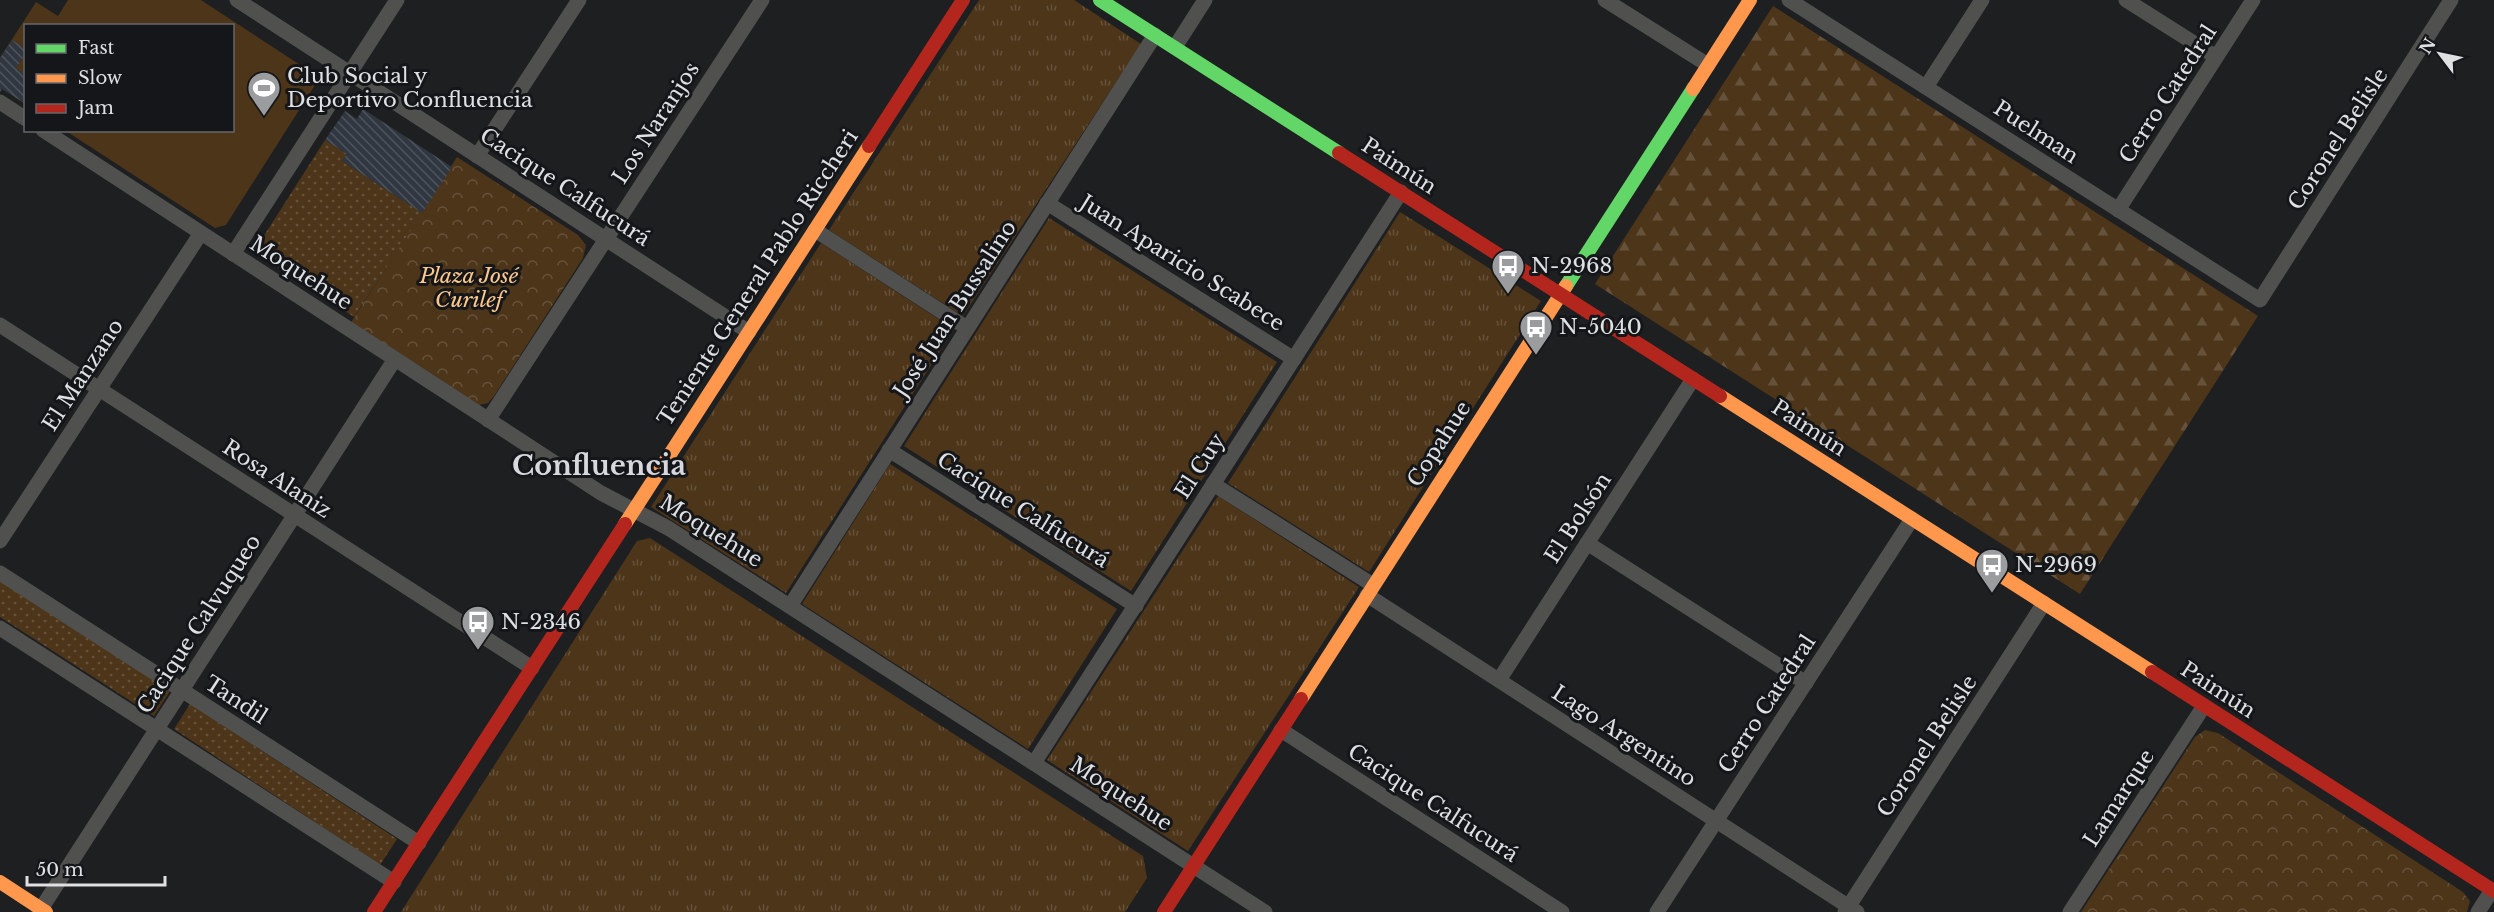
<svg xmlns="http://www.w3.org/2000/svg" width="2494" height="912" viewBox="0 0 2494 912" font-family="'Libre Baskerville',serif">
	<defs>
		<pattern id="grass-tufts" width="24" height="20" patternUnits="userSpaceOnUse" patternTransform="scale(1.5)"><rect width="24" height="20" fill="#4d3519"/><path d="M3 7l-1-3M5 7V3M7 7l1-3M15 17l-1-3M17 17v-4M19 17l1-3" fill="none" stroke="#66523a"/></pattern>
		<pattern id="forest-firs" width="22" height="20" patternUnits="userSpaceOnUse" patternTransform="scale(1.5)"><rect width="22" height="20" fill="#4d3519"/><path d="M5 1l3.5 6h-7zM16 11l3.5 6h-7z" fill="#66523a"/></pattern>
		<pattern id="park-crowns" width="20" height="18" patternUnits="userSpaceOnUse" patternTransform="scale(1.5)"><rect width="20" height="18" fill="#4d3519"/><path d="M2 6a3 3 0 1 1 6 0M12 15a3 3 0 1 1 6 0" fill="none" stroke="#66523a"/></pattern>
		<pattern id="garden-dots" width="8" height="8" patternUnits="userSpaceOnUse" patternTransform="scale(1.5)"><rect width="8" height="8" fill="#4d3519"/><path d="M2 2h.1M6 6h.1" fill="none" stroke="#66523a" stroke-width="1.8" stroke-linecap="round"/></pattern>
		<pattern id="building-back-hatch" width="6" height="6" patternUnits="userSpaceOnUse" patternTransform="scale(1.5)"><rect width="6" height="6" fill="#313741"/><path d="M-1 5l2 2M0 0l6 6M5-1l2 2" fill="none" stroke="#4e545c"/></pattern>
	</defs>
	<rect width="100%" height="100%" fill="#1e1f21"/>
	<g fill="url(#grass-tufts)">
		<polygon points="979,0 1074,0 1141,44 963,316 829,230"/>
		<polygon points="1400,212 1541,301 1369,572 1228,483"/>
		<polygon points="1049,218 1277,362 1131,591 904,446"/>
		<polygon points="821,243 954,329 786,593 651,507"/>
		<polygon points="890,464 1117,609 1028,749 802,604"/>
		<polygon points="1218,496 1359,587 1188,851 1047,760"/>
		<polygon points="650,538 1143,856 1147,878 1125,912 401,912 637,541"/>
	</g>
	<polygon fill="url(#forest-firs)" points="1773,6 2258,316 2080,594 1595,284"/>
	<g fill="url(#park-crowns)">
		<polygon points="457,157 578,235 586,245 583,258 494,396 488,403 479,405 350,324"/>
		<polygon points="2205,730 2218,733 2463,892 2470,901 2467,912 2081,912 2195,737"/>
	</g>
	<g fill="url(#garden-dots)">
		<polygon points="325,140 347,154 342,161 422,213 354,317 262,257 258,245"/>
		<polygon points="0,581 170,691 154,716 0,617"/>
		<polygon points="190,704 397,839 380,865 174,729"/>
	</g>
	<polygon fill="#4d3519" points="68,0 201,0 311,72 315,85 226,225 215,228 66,131 232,130 232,26 26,26 25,104 0,87 0,58 36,2 58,16"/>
	<g fill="url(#building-back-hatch)">
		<polygon points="12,40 26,49 26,53 16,68 26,75 26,104 2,89 0,92 0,58"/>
		<polygon points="363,109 452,167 422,213 342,161 347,154 325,140 345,111 357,119"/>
	</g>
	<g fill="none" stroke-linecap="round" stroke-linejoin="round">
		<g stroke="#50504f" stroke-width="15">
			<polyline points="237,0 749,332"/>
			<polyline points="1605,0 1708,65"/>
			<polyline points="1789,0 2260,300 2451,0"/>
			<polyline points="2126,0 2216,57"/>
			<polyline points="1175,47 1205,0"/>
			<polyline points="1926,87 1982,0"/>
			<polyline points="0,102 26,119"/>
			<polyline points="43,130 601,493 668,528 1265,912"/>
			<polyline points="477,156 579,0"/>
			<polyline points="1047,203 1294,359"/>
			<polyline points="2118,210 2253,0"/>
			<polyline points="815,230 967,328"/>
			<polyline points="233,254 397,0"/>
			<polyline points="0,325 532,668"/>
			<polyline points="488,420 762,0"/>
			<polyline points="889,450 1136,606"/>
			<polyline points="1213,484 1373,585"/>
			<polyline points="0,541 201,233"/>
			<polyline points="1587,543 1806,683"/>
			<polyline points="0,573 419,843"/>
			<polyline points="1367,595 1857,912"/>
			<polyline points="790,606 1155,35"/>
			<polyline points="0,628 394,882"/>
			<polyline points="1499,680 1693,379"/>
			<polyline points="1281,730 1562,912"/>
			<polyline points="1034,763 1401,192"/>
			<polyline points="39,912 395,359"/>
			<polyline points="1657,912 1912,519"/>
			<polyline points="1845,912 2044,603"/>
			<polyline points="2070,912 2204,706"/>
			<polyline points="2478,912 2492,890"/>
		</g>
		<g stroke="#63d668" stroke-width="14">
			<polyline points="1100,0 1339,153"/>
			<polyline points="1566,286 1693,89"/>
		</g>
		<g stroke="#ff974d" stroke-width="14">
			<polyline points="1693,89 1750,0"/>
			<polyline points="1720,396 2152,672"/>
			<polyline points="625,524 869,146"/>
			<polyline points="1301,699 1566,286"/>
			<polyline points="0,882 46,912"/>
		</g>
		<g stroke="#b3261e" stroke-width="14">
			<polyline points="869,146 963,0"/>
			<polyline points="1339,153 1720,396"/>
			<polyline points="2152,672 2494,891"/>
			<polyline points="374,912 625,524"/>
			<polyline points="1164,912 1301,699"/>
		</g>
	</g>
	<defs>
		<g id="stadium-pin" transform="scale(1.725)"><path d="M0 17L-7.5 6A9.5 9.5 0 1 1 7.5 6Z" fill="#9b9c9e" stroke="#141619"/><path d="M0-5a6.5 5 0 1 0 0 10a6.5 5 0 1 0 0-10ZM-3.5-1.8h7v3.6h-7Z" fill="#fff"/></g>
		<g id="bus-pin" transform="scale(1.725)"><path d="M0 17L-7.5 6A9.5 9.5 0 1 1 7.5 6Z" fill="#9b9c9e" stroke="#141619"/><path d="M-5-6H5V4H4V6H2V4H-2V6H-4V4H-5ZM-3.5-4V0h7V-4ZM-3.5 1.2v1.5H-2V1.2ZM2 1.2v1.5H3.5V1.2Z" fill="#fff"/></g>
	</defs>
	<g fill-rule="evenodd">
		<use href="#stadium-pin" x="264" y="88"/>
		<use href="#bus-pin" x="1508" y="266"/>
		<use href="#bus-pin" x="1536" y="327"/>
		<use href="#bus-pin" x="1992" y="565"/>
		<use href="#bus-pin" x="478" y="622"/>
	</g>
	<g text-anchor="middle" stroke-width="6" stroke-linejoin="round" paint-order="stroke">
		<g font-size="21" fill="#dfe0e2" stroke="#141619" text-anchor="start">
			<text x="287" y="83">Club Social y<tspan x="287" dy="24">Deportivo Confluencia</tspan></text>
			<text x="1531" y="273">N-2968</text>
			<text x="1559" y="334">N-5040</text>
			<text x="2015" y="572">N-2969</text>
			<text x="501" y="629">N-2346</text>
		</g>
		<g font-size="21" fill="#dfe0e2" stroke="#141619">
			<text transform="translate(2168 94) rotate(-57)" y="7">Cerro Catedral</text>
			<text transform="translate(656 123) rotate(-57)" y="7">Los Naranjos</text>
			<text transform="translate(2036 132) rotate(33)" y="7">Puelman</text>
			<text transform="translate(2338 139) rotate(-57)" y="7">Coronel Belisle</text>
			<text transform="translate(1399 166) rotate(33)" y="7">Paimún</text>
			<text transform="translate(565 187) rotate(33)" y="7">Cacique Calfucurá</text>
			<text transform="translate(1182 263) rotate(32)" y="7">Juan Aparicio Scabece</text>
			<text transform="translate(301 273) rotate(33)" y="7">Moquehue</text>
			<text transform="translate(758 278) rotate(-57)" y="7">Teniente General Pablo Riccheri</text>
			<text transform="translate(955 309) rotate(-57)" y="7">José Juan Bussalino</text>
			<text transform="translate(83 375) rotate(-57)" y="7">El Manzano</text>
			<text transform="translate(1809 428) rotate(33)" y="7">Paimún</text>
			<text transform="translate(1439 444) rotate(-57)" y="7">Copahue</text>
			<text transform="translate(1200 466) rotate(-57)" y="7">El Cuy</text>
			<text transform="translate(277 479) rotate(33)" y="7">Rosa Alaniz</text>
			<text transform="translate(1023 510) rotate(32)" y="7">Cacique Calfucurá</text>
			<text transform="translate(1578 518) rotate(-57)" y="7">El Bolsón</text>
			<text transform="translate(711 531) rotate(32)" y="7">Moquehue</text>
			<text transform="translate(199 624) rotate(-57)" y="7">Cacique Calvuqueo</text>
			<text transform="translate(2218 690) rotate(33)" y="7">Paimún</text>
			<text transform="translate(236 700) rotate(33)" y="7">Tandil</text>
			<text transform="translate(1767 704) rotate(-57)" y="7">Cerro Catedral</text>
			<text transform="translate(1624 736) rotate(33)" y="7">Lago Argentino</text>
			<text transform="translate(1927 746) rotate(-57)" y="7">Coronel Belisle</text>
			<text transform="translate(1121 794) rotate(33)" y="7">Moquehue</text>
			<text transform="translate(2119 798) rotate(-57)" y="7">Lamarque</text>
			<text transform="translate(1433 803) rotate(33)" y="7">Cacique Calfucurá</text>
		</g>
		<g font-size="21" font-style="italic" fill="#fec88b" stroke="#141619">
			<text x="469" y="283">Plaza José<tspan x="469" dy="24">Curilef</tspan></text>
		</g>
		<g font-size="27" font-weight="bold" fill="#d6d8dd" stroke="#141619">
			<text x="599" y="475">Confluencia</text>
		</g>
	</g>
	<rect x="24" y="24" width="210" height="108" fill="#141619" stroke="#656769" stroke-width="1.5"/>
	<rect x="36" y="44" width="30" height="9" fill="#63d668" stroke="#656769" stroke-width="1.5"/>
	<text x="78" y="54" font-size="18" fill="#dfe0e2">Fast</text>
	<rect x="36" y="74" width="30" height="9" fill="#ff974d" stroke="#656769" stroke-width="1.5"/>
	<text x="78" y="84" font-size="18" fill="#dfe0e2">Slow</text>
	<rect x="36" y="104" width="30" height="9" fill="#b3261e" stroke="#656769" stroke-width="1.5"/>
	<text x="78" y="114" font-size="18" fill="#dfe0e2">Jam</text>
	<g transform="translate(2440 54) rotate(302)" stroke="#141619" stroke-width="4.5" paint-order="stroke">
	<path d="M0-4.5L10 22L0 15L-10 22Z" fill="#dfe0e2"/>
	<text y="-9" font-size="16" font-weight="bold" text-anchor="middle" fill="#dfe0e2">N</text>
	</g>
	<path d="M27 876v9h138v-9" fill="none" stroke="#dfe0e2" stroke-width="3"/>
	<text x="36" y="876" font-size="18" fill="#dfe0e2" stroke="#141619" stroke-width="4.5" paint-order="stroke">50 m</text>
</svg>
